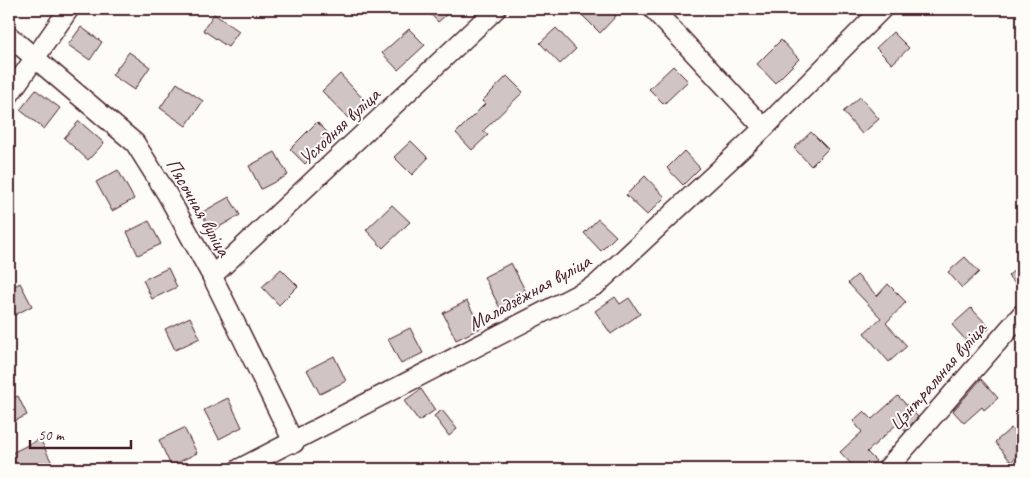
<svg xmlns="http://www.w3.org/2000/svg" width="1031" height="478" viewBox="0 0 1031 478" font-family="Caveat,sans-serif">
	<rect width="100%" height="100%" fill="#fdfcf7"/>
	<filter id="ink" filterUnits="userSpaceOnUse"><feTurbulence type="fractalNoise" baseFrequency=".02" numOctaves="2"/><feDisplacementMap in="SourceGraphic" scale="10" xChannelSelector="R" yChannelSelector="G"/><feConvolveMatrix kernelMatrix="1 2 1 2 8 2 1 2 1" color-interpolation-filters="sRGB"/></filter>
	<g filter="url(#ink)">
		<g fill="#d0c5c4" stroke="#4a1f2b">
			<polygon points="426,9 453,9 438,22"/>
			<polygon points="576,9 609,9 616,16 600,33"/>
			<polygon points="214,14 239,31 228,47 203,30"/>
			<polygon points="81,27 102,42 90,60 68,45"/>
			<polygon points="556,28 576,49 560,64 540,43"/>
			<polygon points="409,29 425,45 398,70 382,53"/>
			<polygon points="893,32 909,48 892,64 876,48"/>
			<polygon points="781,40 799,59 775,83 757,64"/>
			<polygon points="129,52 150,67 134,90 112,75"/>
			<polygon points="673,66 688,81 664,104 649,89"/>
			<polygon points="340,74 366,102 348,118 322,91"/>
			<polygon points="507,76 523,92 483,131 488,135 472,150 456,133 485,104 482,101"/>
			<polygon points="177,83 203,101 186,126 160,108"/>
			<polygon points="36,90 60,108 44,129 20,110"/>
			<polygon points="860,97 879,119 862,134 843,112"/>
			<polygon points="79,121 104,143 88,160 64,138"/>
			<polygon points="317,122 332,137 305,164 290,149"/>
			<polygon points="811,132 828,149 811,166 794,148"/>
			<polygon points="411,141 428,158 412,175 394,157"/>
			<polygon points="684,151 700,168 683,185 667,168"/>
			<polygon points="275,152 288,175 261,189 249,166"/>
			<polygon points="118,170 134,199 112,211 96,182"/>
			<polygon points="645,176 665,197 647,215 626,195"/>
			<polygon points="229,197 240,215 212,231 201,213"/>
			<polygon points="392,205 410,222 383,248 366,230"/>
			<polygon points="598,219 616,236 601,251 584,233"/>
			<polygon points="149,221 161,244 138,255 127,232"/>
			<polygon points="965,257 979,272 962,288 948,272"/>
			<polygon points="511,263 528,296 501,310 484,277"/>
			<polygon points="1022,263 1022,291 1008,276"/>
			<polygon points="168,268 177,287 152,299 143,280"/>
			<polygon points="281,269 298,286 279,305 262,287"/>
			<polygon points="857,275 877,296 888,284 906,302 886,323 907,346 889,362 864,333 881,318 848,283"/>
			<polygon points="20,283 32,306 9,318 9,289"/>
			<polygon points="615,297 620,304 629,298 640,314 611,334 595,311"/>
			<polygon points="467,301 481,328 456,340 443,313"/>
			<polygon points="971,308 990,328 971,346 952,325"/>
			<polygon points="190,317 200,338 175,350 165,329"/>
			<polygon points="410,328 423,353 401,364 388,339"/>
			<polygon points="334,356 346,381 320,394 307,370"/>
			<polygon points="981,379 998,398 984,410 982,407 964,423 953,411"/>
			<polygon points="421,389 435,410 419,421 404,401"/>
			<polygon points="18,396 27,415 9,424 9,400"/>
			<polygon points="898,396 918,417 905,431 898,423 867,452 876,461 867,469 856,469 840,452 862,432 853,421 864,411 872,419"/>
			<polygon points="228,398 242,427 219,439 204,410"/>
			<polygon points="442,410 457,429 449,436 434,416"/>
			<polygon points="184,428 197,453 171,466 159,440"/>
			<polygon points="1011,428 1022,441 1022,452 1011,462 995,442"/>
			<polygon points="40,439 52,463 39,469 18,469 10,454"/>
		</g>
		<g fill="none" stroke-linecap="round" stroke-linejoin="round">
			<g stroke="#4a1f2b" stroke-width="22">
				<g id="minor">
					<polyline points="653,9 764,128"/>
					<polyline points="9,36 135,143 167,194 212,276 294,443"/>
					<polyline points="9,95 69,9"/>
					<polyline points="212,276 496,9"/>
					<polyline points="239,469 596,285 764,128 882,9"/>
					<polyline points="887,469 1022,314"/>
				</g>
			</g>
			<use href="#minor" stroke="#fdfcf7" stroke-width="19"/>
		</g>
	</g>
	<g text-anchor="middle" stroke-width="4" stroke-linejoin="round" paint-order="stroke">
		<g font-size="20" fill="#4a1f2b" stroke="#fdfcf7">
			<text transform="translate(339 126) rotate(-43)" y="7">Усходняя вуліца</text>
			<text transform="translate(199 207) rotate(60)" y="7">Пясочная вуліца</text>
			<text transform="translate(529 292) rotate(-29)" y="7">Маладзёжная вуліца</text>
			<text transform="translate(937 376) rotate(-49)" y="7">Цэнтральная вуліца</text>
		</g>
	</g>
	<rect width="1031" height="478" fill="none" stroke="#fdfcf7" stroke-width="30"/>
	<rect x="15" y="15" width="1001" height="448" fill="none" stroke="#4a1f2b" stroke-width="2" filter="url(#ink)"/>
	<path d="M30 440v8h101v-8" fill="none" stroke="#4a1f2b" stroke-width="2.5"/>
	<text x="38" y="440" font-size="15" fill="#4a1f2b" stroke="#fdfcf7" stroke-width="4" paint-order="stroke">50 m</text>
</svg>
